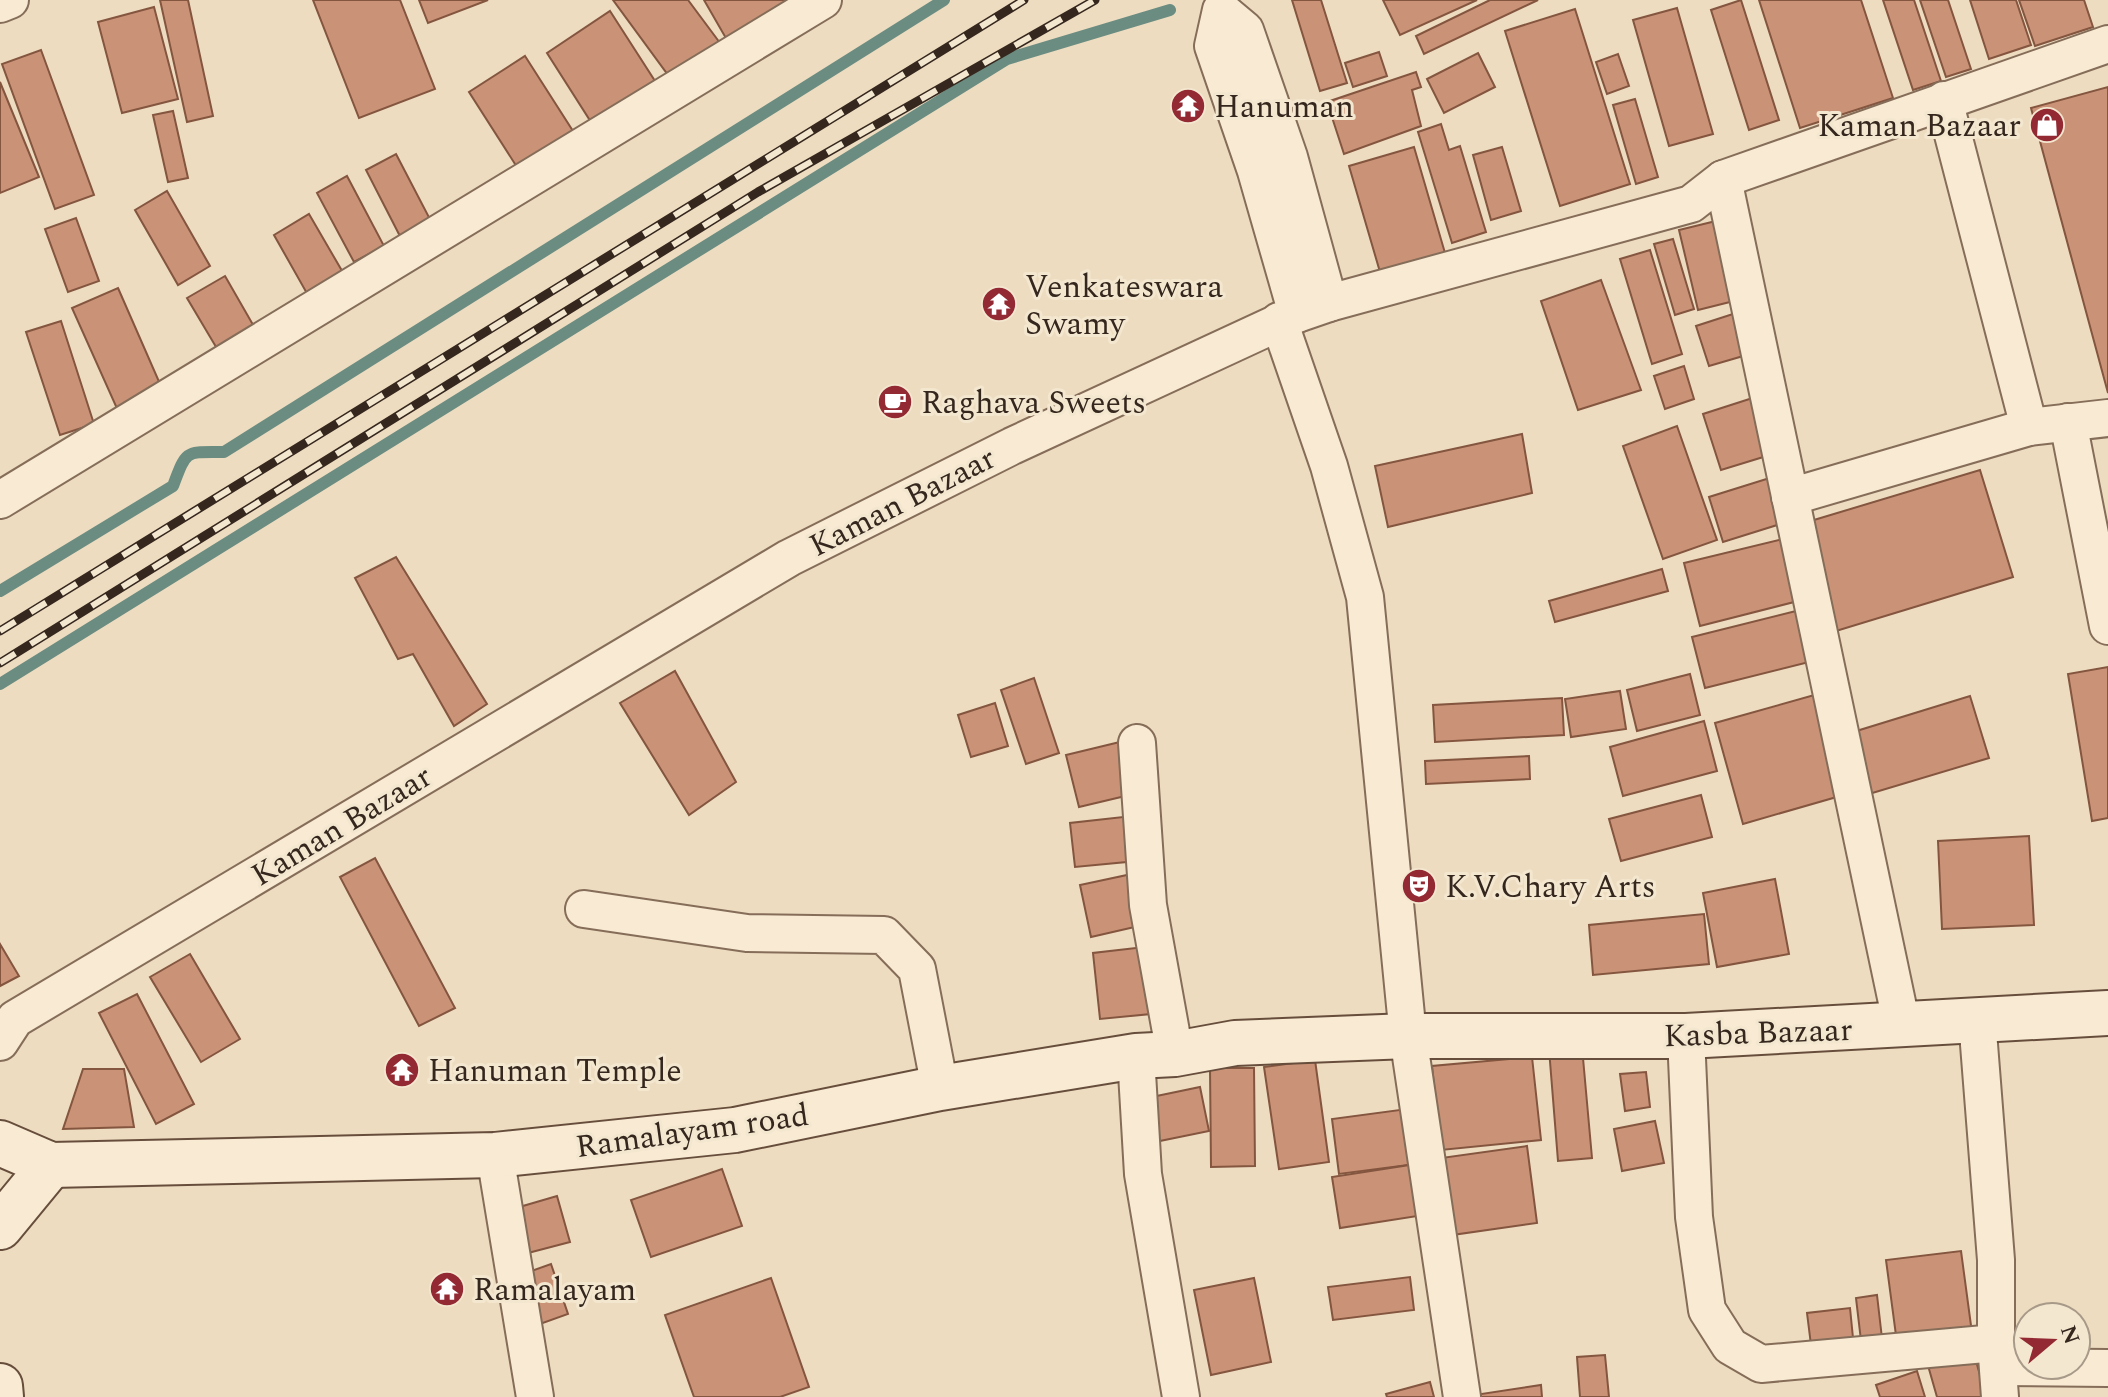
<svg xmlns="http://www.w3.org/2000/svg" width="2108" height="1397" viewBox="0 0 2108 1397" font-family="Spectral,serif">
	<rect width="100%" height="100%" fill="#eddcc0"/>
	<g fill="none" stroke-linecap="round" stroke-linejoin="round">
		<g stroke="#6b8c81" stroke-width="12">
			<path d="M0,591L173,486C187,449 185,452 224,452L944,0"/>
			<polyline points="0,684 1007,59 1170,10"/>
		</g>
	</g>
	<g fill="#ca9377" stroke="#84553f" stroke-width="2">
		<polygon points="160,0 188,0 213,116 187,122"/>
		<polygon points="313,0 400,0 435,89 359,118"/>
		<polygon points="419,0 488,0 428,23"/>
		<polygon points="613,0 688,0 720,43 671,79"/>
		<polygon points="704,0 799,0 727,40"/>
		<polygon points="1292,0 1321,0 1347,83 1320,91"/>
		<polygon points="1383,0 1477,0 1400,35"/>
		<polygon points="1490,0 1538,0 1424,54 1416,36"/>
		<polygon points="1741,0 1779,120 1749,130 1711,10"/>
		<polygon points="1759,0 1861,0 1893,98 1800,128"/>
		<polygon points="1883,0 1914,0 1941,81 1913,90"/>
		<polygon points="1920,0 1948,0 1971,69 1946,77"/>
		<polygon points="1970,0 2016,0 2031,45 1989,59"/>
		<polygon points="2019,0 2084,0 2093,27 2035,46"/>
		<polygon points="154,7 178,99 122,113 98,22"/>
		<polygon points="1677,8 1713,134 1669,146 1633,20"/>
		<polygon points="1575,9 1630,184 1560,206 1505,31"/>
		<polygon points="610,11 655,81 591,122 547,53"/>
		<polygon points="41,50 94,195 55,209 2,64"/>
		<polygon points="1379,52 1387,76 1353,87 1345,63"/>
		<polygon points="1478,53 1495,87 1444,113 1427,79"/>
		<polygon points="1618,54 1629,86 1607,94 1596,62"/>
		<polygon points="525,56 580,142 524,178 469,92"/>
		<polygon points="1416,72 1421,87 1412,90 1421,126 1344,154 1327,102"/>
		<polygon points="0,82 39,177 0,193"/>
		<polygon points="2108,87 2108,393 2031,108"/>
		<polygon points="1635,99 1658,177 1636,184 1613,105"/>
		<polygon points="173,111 188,178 168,182 153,115"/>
		<polygon points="1441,124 1449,150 1460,146 1486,232 1452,243 1418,132"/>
		<polygon points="1414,147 1445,253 1380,272 1349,166"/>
		<polygon points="1502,147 1521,211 1491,220 1473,155"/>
		<polygon points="396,154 433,225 403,242 366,170"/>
		<polygon points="347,176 384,246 354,262 317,193"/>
		<polygon points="167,191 210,266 178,285 135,210"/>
		<polygon points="309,214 345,276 309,297 274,235"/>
		<polygon points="76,218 99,281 68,292 45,229"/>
		<polygon points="1720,220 1738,300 1698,310 1679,230"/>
		<polygon points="1673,239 1694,309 1675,315 1654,244"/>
		<polygon points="1650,250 1682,354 1652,364 1620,259"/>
		<polygon points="225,276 256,330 219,352 187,298"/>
		<polygon points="1601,280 1641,390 1578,410 1541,301"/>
		<polygon points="118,288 164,393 119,413 72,308"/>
		<polygon points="1736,313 1750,354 1709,366 1696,326"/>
		<polygon points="61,321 94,424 60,435 26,332"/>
		<polygon points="1684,366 1694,399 1665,409 1654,376"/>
		<polygon points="1768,393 1786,450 1721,470 1703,414"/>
		<polygon points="1677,426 1717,540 1663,559 1623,446"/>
		<polygon points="1522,434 1532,493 1388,527 1375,466"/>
		<polygon points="1980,470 2013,577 1836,631 1804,523"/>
		<polygon points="1776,476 1790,521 1723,542 1709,497"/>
		<polygon points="1791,537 1806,599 1700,626 1684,563"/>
		<polygon points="396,557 487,704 454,726 413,654 398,659 355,578"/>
		<polygon points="1662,569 1668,591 1555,622 1549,601"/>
		<polygon points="1804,609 1817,660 1705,688 1692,637"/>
		<polygon points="2108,667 2108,818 2092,821 2068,674"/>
		<polygon points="675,671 736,782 689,815 620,703"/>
		<polygon points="1690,674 1700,715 1637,731 1627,690"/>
		<polygon points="1034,678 1059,753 1026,764 1001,690"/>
		<polygon points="1620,691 1626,729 1571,737 1565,699"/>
		<polygon points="1825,692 1854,792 1743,824 1715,723"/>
		<polygon points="1970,696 1989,758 1869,794 1850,733"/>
		<polygon points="1562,698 1564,735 1435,742 1433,705"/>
		<polygon points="995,703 1008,746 971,757 958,715"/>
		<polygon points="1704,721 1717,771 1623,796 1610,747"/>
		<polygon points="1124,741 1138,793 1079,807 1066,755"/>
		<polygon points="1529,756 1530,779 1426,784 1425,761"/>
		<polygon points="1701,795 1712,837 1621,861 1609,819"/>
		<polygon points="1132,816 1137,861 1075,867 1070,823"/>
		<polygon points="2029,836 2034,925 1942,929 1938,841"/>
		<polygon points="375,858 455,1008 419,1026 340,877"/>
		<polygon points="1127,875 1139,926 1091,937 1080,885"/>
		<polygon points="1775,879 1789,954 1717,967 1703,893"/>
		<polygon points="1704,914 1709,964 1593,975 1589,925"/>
		<polygon points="0,944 19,976 0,986"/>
		<polygon points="1153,946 1161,1013 1100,1019 1093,953"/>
		<polygon points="190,954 240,1039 201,1062 150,977"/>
		<polygon points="137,994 194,1104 156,1124 99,1013"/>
		<polygon points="1582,1047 1592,1158 1558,1161 1549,1049"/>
		<polygon points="1532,1057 1541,1140 1441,1150 1432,1066"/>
		<polygon points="1315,1060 1329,1162 1279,1169 1264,1067"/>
		<polygon points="1210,1068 1254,1068 1255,1166 1211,1167"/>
		<polygon points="83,1069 124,1069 134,1127 63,1129"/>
		<polygon points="1646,1072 1650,1107 1625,1111 1620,1074"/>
		<polygon points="1200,1087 1209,1131 1150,1143 1142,1099"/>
		<polygon points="1407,1109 1416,1164 1339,1174 1332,1119"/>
		<polygon points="1655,1121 1664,1163 1622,1171 1614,1129"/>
		<polygon points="1527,1146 1537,1223 1445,1236 1434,1159"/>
		<polygon points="1416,1164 1424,1215 1340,1228 1332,1177"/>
		<polygon points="722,1169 742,1226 651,1257 631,1200"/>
		<polygon points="557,1196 570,1242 528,1253 516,1208"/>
		<polygon points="1961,1251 1972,1333 1897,1343 1886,1260"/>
		<polygon points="551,1264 568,1314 540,1324 523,1274"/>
		<polygon points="1410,1277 1414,1310 1333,1320 1328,1287"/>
		<polygon points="771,1278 809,1387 780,1397 694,1397 665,1315"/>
		<polygon points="1254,1278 1271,1362 1211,1375 1194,1290"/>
		<polygon points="1877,1295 1883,1347 1862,1349 1856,1298"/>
		<polygon points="1850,1308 1854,1348 1812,1353 1807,1313"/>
		<polygon points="1973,1350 1986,1397 1937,1397 1927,1362"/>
		<polygon points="1605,1355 1609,1397 1580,1397 1577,1357"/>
		<polygon points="1917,1371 1925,1397 1880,1397 1876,1385"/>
		<polygon points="1430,1382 1434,1397 1387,1397 1386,1394"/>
		<polygon points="1541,1385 1542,1397 1481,1397 1481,1394"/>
	</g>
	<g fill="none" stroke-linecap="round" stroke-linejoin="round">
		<g stroke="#856d59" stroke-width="40">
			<g id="street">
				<polyline points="0,4 10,0"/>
				<polyline points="1944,100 2029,427"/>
				<polyline points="1723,179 1902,1026"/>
				<polyline points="1297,314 1256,171 1213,46 1221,10 1245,30 1289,157 1329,303"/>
				<polyline points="1279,321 1329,466 1365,597 1408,1036 1462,1397"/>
				<polyline points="2068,422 2108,626"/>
				<polyline points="1790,497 2029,427 2108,418"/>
				<polyline points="0,500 823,0"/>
				<polyline points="1137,743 1148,905 1175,1054"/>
				<polyline points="584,909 747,933 884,935 917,969 940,1088"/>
				<polyline points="1977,1019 1996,1260 1996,1343 2000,1397"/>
				<polyline points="1686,1036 1694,1217 1707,1310 1730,1346 1761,1364 1996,1343"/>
				<polyline points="0,1042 15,1019 789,558 1012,446 1297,314 1329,303 1691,204 1723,179 2108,44"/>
				<polyline points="1136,1056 1143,1174 1181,1397"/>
				<polyline points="495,1155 535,1397"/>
				<polyline points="1998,1367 2108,1368"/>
			</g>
		</g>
		<g stroke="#674e3c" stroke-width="48">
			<g id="secondary">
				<polyline points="0,1143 51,1165 495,1155 735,1130 940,1088 1136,1056 1175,1054 1235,1043 1408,1036 1686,1036 2108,1013"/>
				<polyline points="0,1227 51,1165"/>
				<polyline points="0,1386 1,1397"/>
			</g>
		</g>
		<use href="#street" stroke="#f8ead3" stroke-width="36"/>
		<use href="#secondary" stroke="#f8ead3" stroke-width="44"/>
		<g stroke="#35271d" stroke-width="9">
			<g id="rail">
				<polyline points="0,631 1024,0"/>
				<polyline points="0,663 758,192 1095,0"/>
			</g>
		</g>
		<use href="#rail" stroke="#f4e7d0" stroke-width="6" stroke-dasharray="18" stroke-linecap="butt"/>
	</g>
	<defs>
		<g id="temple-disc" transform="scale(1.8)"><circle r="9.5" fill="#932a33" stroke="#f4e7d0"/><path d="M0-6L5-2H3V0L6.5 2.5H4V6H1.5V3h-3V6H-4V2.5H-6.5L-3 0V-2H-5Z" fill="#fff"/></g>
		<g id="shop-disc" transform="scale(1.8)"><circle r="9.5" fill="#932a33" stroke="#f4e7d0"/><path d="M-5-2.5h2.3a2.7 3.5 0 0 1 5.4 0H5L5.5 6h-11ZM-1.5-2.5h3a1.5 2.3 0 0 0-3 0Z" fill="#fff"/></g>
		<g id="cafe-disc" transform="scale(1.8)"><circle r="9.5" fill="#932a33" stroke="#f4e7d0"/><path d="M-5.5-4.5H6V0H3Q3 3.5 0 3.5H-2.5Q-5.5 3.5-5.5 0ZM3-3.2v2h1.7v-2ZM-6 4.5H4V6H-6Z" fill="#fff"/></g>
		<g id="theatre-disc" transform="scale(1.8)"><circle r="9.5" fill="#932a33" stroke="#f4e7d0"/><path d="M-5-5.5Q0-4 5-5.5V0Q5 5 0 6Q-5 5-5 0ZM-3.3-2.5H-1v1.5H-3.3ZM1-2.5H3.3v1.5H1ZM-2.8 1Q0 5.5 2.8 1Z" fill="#fff"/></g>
	</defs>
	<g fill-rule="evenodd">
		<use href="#temple-disc" x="1188" y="106"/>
		<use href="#shop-disc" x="2047" y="125"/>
		<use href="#temple-disc" x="999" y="304"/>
		<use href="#cafe-disc" x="895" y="402"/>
		<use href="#theatre-disc" x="1419" y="886"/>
		<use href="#temple-disc" x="402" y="1070"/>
		<use href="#temple-disc" x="447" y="1289"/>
	</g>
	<g text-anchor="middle" stroke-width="6" stroke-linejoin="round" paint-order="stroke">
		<g font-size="32" fill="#35271d" stroke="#f4e7d0" text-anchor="start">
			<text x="1214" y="117">Hanuman</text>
			<text x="2021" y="136" text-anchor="end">Kaman Bazaar</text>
			<text x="1025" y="297">Venkateswara<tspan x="1025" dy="37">Swamy</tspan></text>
			<text x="921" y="413">Raghava Sweets</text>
			<text x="1445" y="897">K.V.Chary Arts</text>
			<text x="428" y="1081">Hanuman Temple</text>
			<text x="473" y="1300">Ramalayam</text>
		</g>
		<g font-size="32" fill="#35271d" stroke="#f4e7d0">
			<text transform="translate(902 501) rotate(-27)" y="11">Kaman Bazaar</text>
			<text transform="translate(341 825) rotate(-31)" y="11">Kaman Bazaar</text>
			<text transform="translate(1758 1032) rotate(-2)" y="11">Kasba Bazaar</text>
			<text transform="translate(692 1130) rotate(-8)" y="11">Ramalayam road</text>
		</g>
	</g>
	<g transform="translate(2052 1341) rotate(71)"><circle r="38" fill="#f4e7d0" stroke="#a89a88" stroke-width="2"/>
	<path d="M0-6L14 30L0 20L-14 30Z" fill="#932a33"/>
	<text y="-12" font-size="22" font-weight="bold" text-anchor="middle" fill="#35271d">N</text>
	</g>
</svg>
